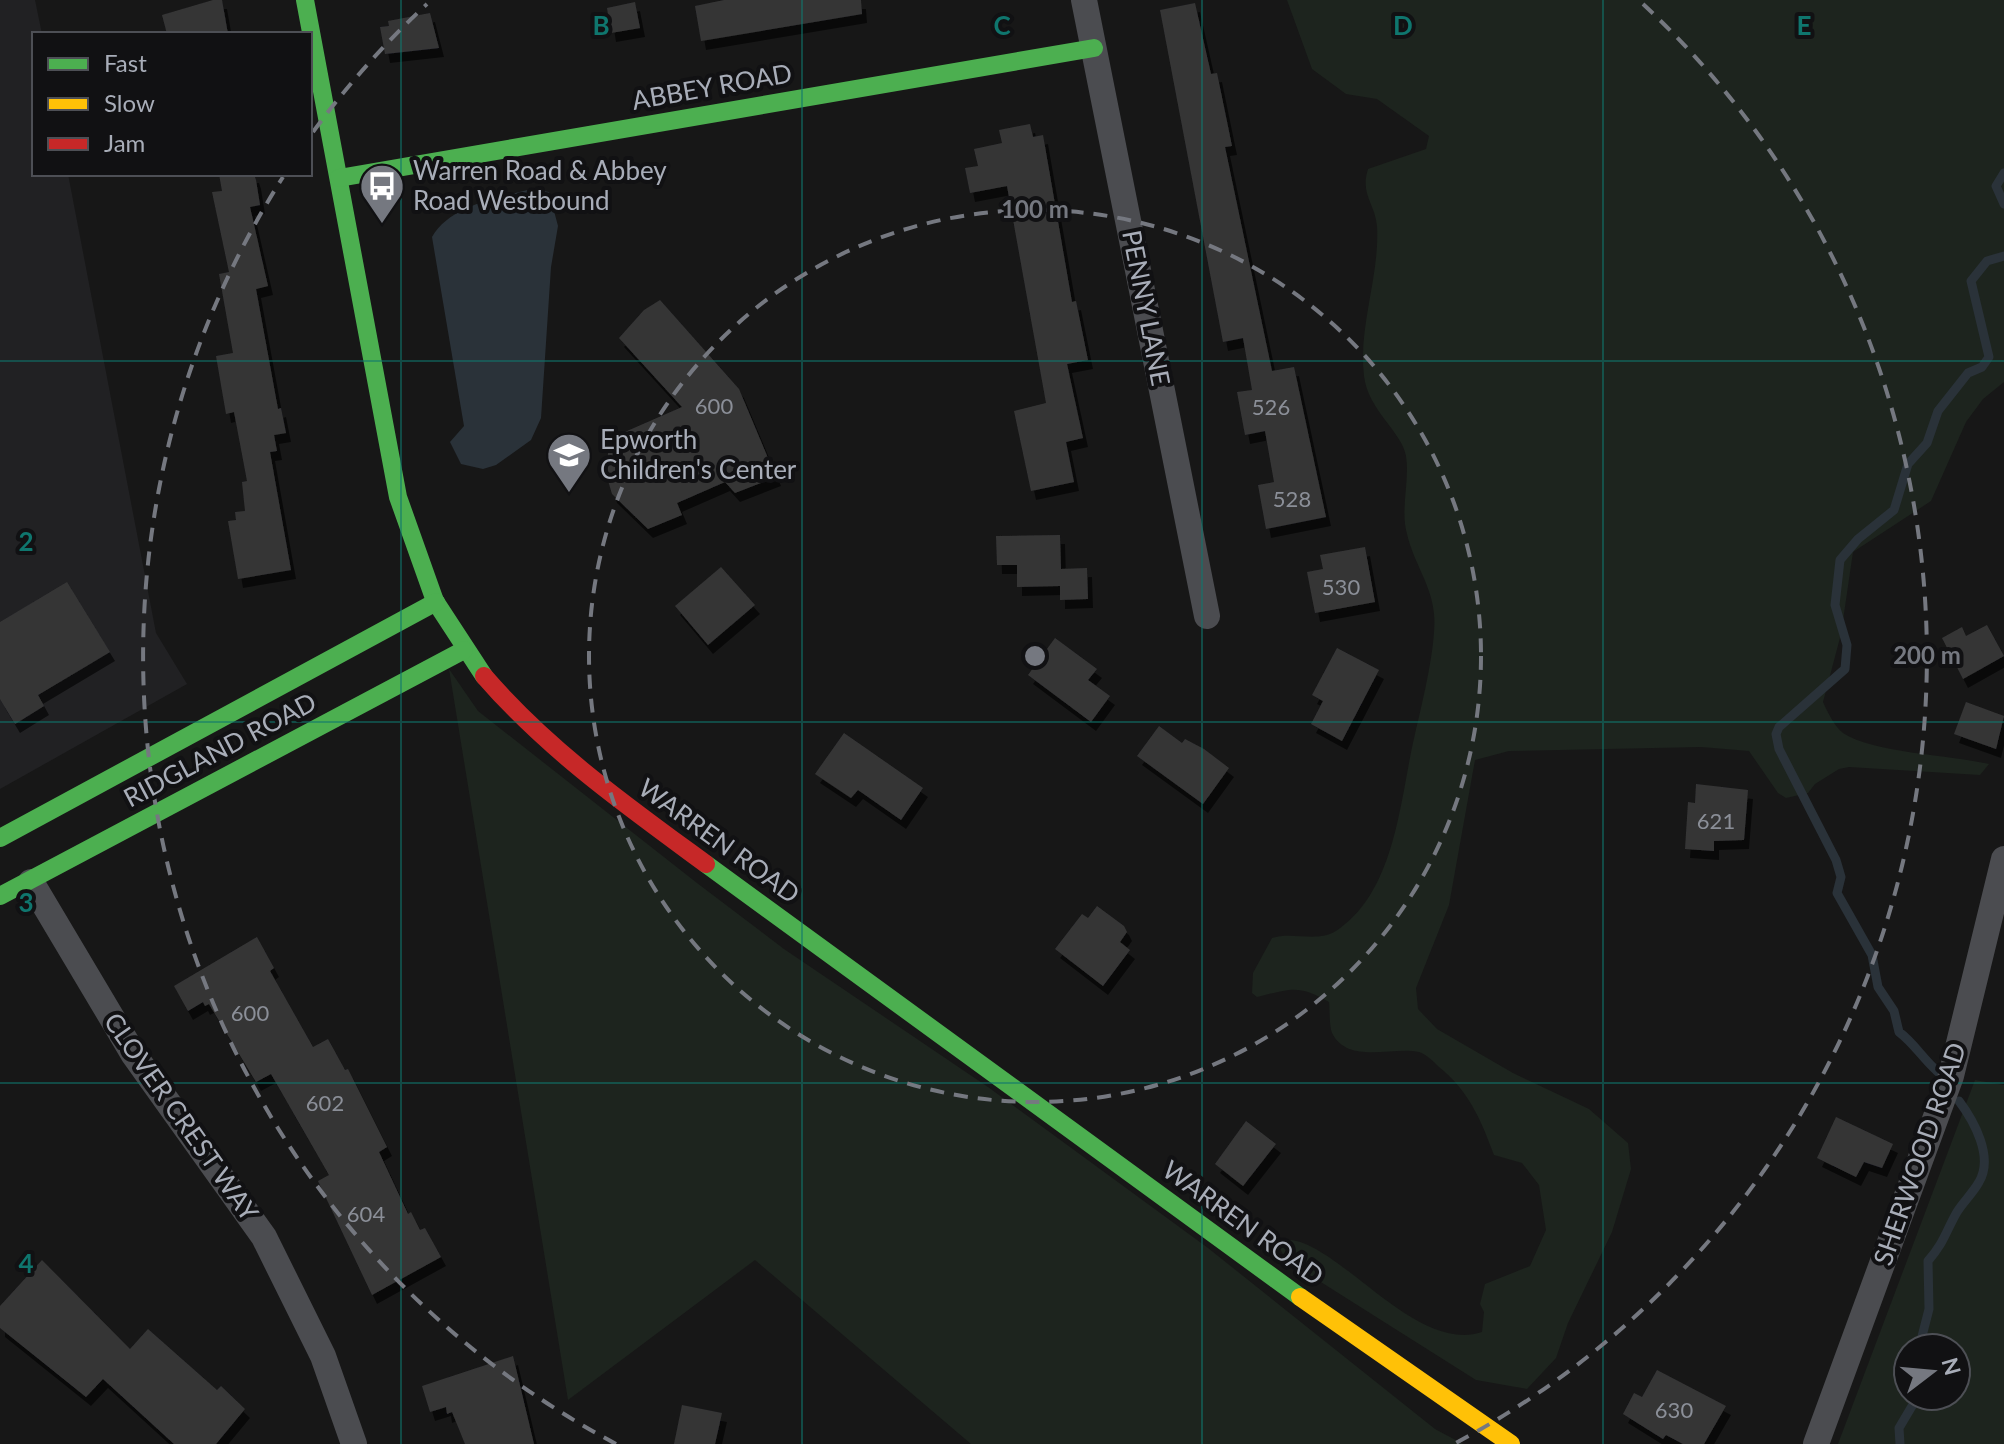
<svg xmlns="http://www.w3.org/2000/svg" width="2004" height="1444" viewBox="0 0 2004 1444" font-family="Lato,sans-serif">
	<defs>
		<filter id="shadow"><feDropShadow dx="5" dy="9" stdDeviation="0" flood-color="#0009"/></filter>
	</defs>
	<rect width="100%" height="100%" fill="#171717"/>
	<polygon fill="#212123" points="0,0 35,0 42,34 34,34 34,174 68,174 156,633 187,684 0,789"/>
	<g fill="#1d241e" fill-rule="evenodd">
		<path d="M1287,0H2004V382L1983,399L1966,422L1931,501L1853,552L1841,634L1823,702C1827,711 1835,727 1843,733C1873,753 1951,755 1989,764L1980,775L1849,767L1839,769L1815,784L1808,793L1786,798L1778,793L1749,751L1701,747L1509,751L1475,760L1449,905L1416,988L1418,1009L1437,1029L1513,1073L1589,1109L1628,1143L1631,1169L1612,1232L1568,1323L1556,1358L1527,1389L1476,1380L1286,1260L1276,1241C1328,1224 1410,1356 1482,1332L1484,1312L1480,1304L1485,1284L1530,1266L1546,1230L1539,1185L1522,1163L1494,1155C1481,1120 1469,1091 1439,1067C1434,1062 1426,1054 1419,1052C1393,1046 1348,1065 1332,1033C1329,1025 1330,1010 1329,1002C1298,984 1291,989 1257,997L1252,993L1253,973L1272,938C1292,931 1317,943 1336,931C1397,891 1400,796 1415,734C1422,704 1437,643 1434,614C1432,586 1413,561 1407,534C1400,509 1410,481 1406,456C1402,432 1368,410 1364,376C1358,326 1380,276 1377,226C1375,203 1360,195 1368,169L1426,149L1429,136L1377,99L1346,94L1312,69Z"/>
		<polygon points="449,669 478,711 697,883 784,949 988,1087 1208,1248 1435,1429 1463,1444 971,1444 755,1260 568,1400"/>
		<path d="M1975,1080L2004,1085V1444H1838ZM1956,1348V1396H1908V1348Z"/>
	</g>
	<path fill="#2a3239" d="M532,189L549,192L558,226L551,267L541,418L531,440L496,465L483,469L461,464L450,442L464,426L432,237C450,205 500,197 532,189Z"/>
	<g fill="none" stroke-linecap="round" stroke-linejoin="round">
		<g stroke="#2a3239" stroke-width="9">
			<polyline points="2004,173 1996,186 2004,204"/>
			<path d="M1938,1072C1923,1059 1914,1043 1899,1032L1894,1011L1878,987L1872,955L1837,893L1841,877L1836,860L1779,749L1776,734L1779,727L1845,669L1847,645L1835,605L1840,560L1858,539L1894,510L1908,464L1927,443L1938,411L1968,373L1982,367L1989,357L1971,281L1987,261L2004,256"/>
			<path d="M1919,1348L1929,1309L1928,1261C1945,1241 1945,1233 1957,1212C1963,1202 1973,1193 1979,1182C1994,1157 1974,1121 1959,1101"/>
			<polyline points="1900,1444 1899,1428 1918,1396"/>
		</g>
	</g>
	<g fill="#353536" filter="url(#shadow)">
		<polygon points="213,0 222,0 228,34 167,34 162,15"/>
		<polygon points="724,0 861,0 862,14 701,41 695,6"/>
		<polygon points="635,2 640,28 611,33 607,8"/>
		<polygon points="1195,3 1211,74 1217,73 1232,146 1225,147 1272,371 1294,367 1326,517 1266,529 1258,485 1274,482 1265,431 1245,435 1237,392 1252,390 1243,338 1223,342 1160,10"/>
		<polygon points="430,13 439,48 385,54 380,27 389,26 388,21"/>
		<polygon points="1030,124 1033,137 1043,135 1072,302 1076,301 1088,360 1067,364 1083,438 1066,442 1074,482 1031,491 1014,411 1046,403 1007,186 970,193 965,168 978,166 974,149 1002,143 999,130"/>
		<polygon points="219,174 254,174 256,180 260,205 250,207 268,286 256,289 278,409 281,408 286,433 274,435 277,451 270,452 291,570 238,579 228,521 236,520 235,512 245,511 242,482 247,481 234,412 226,414 216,356 233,353 219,274 229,272 212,192 222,191"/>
		<polygon points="660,300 739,389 776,477 735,493 725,482 677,503 682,515 648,529 612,494 607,477 608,452 611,438 682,407 619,338 644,310"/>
		<polygon points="1060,535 1061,569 1087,568 1088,599 1060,600 1060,586 1017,587 1017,565 997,565 996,536"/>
		<polygon points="1365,547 1375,602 1315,613 1307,572 1323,569 1320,555"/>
		<polygon points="721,567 755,605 708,645 675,606"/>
		<polygon points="67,582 110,652 38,695 44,706 15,724 0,699 0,622"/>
		<polygon points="1987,625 2004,656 1963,679 1942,638 1962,627 1966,636"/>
		<polygon points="1055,638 1097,669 1088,680 1110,696 1091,722 1028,675"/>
		<polygon points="1337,648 1379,670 1342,741 1311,724 1323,701 1312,695"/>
		<polygon points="1966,702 2004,716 1996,749 1954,734"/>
		<polygon points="1159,726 1182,743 1185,739 1204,749 1229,768 1203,804 1137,756"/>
		<polygon points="844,733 923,788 901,820 858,790 851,798 815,774"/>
		<polygon points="1696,784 1748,790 1744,840 1714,841 1714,851 1685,849 1688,802 1695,803"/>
		<polygon points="1097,906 1124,926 1127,932 1120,942 1130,950 1103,986 1055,949 1082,914 1088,918"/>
		<polygon points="257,937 274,968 270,971 313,1047 328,1039 345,1070 348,1069 387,1147 379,1152 408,1214 411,1212 420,1230 425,1228 441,1257 372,1295 318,1181 329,1175 271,1074 256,1082 209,1004 205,1006 203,1002 188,1011 174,986"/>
		<polygon points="1836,1117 1893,1144 1882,1168 1864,1162 1856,1177 1817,1158"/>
		<polygon points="1246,1121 1276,1144 1243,1186 1215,1164"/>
		<polygon points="42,1260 130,1349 148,1329 217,1390 221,1386 245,1409 216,1444 174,1444 103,1379 86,1397 0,1328 0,1306"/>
		<polygon points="513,1356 534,1444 465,1444 452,1412 447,1414 446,1407 430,1412 422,1386"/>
		<polygon points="1657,1370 1726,1406 1704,1444 1683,1444 1666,1435 1663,1439 1623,1414 1634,1393 1642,1397"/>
		<polygon points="682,1405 722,1413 715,1444 674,1444"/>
	</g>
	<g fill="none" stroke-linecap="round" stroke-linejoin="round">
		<g stroke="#4b4c50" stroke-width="26">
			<polyline points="1084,0 1207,616"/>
			<polyline points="31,882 134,1055 264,1237 323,1356 354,1444"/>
			<polyline points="1816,1444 1951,1076 2004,859"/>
		</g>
		<g stroke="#4caf50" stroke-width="18">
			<polyline points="305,0 398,497 435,601 484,676"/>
			<polyline points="339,178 1094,48"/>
			<polyline points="0,838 436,602"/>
			<polyline points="706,864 1300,1297"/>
			<polyline points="0,896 464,650"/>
		</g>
		<polyline stroke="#ffc107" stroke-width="18" points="1300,1297 1511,1444"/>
		<path stroke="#c62828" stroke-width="18" d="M484,676C549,751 627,806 706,864"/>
	</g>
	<path fill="none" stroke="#0f766e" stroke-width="2" stroke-opacity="0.55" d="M401,0V1444M802,0V1444M1202,0V1444M1603,0V1444M0,361H2004M0,722H2004M0,1083H2004"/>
	<g fill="none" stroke="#757880" stroke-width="4" stroke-dasharray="14 10">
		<circle cx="1035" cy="656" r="446"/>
		<path d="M616 1444A892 892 0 0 1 283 177M313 132A892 892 0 0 1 427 4M1643 4A892 892 0 0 1 1454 1444"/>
	</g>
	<defs>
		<g id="bus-pin" transform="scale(2.3)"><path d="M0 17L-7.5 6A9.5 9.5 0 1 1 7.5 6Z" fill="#757880" stroke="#111113"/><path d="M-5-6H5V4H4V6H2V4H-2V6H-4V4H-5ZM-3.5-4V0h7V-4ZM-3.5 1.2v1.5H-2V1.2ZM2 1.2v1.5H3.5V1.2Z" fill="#fff"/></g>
		<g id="school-pin" transform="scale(2.3)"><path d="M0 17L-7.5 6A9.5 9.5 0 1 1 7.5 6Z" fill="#757880" stroke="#111113"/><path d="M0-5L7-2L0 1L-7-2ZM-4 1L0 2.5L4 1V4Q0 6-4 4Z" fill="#fff"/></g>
	</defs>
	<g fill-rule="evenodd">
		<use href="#bus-pin" x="382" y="186"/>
		<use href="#school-pin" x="569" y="455"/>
	</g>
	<g text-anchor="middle" stroke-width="8" stroke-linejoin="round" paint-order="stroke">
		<g font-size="22" fill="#8b8f98">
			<text x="714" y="414">600</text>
			<text x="1271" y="415">526</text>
			<text x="1292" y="507">528</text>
			<text x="1341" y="595">530</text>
			<text x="1716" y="829">621</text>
			<text x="250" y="1021">600</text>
			<text x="325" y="1111">602</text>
			<text x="366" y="1222">604</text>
			<text x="1674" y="1418">630</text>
		</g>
		<g font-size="26" fill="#a8adb8" stroke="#111113">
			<text transform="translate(712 87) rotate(-10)" y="9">ABBEY ROAD</text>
			<text transform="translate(1146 308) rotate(79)" y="9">PENNY LANE</text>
			<text transform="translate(220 750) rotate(-28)" y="9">RIDGLAND ROAD</text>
			<text transform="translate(719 841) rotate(36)" y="9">WARREN ROAD</text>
			<text transform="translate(181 1117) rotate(55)" y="9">CLOVER CREST WAY</text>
			<text transform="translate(1920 1154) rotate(-71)" y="9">SHERWOOD ROAD</text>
			<text transform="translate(1243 1223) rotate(36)" y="9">WARREN ROAD</text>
		</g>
		<g font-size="26" fill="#a8adb8" stroke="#111113" text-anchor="start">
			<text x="413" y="180">Warren Road &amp; Abbey<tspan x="413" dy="30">Road Westbound</tspan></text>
			<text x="600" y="449">Epworth<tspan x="600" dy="30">Children's Center</tspan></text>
		</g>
	</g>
	<g font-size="26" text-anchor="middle" font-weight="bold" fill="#0f766e" stroke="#111113" stroke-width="8" stroke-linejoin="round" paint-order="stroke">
		<text x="601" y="35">B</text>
		<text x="1002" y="35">C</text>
		<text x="1403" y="35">D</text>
		<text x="1804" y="35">E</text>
		<text x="26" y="551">2</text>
		<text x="26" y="912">3</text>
		<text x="26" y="1273">4</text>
	</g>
	<circle cx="1035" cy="656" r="12" fill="#757880" stroke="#111113" stroke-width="4"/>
	<g font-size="24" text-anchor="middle" font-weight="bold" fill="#757880" stroke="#111113" stroke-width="8" stroke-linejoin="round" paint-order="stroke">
		<text x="1035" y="218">100 m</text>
		<text x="1927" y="664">200 m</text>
	</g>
	<rect x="32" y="32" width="280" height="144" fill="#111113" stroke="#4d4f55" stroke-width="2"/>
	<rect x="48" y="58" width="40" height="12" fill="#4caf50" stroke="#4d4f55" stroke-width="2"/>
	<text x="104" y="72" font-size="24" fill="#a8adb8">Fast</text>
	<rect x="48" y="98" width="40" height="12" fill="#ffc107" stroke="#4d4f55" stroke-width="2"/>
	<text x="104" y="112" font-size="24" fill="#a8adb8">Slow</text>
	<rect x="48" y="138" width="40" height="12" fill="#c62828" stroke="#4d4f55" stroke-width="2"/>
	<text x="104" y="152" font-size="24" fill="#a8adb8">Jam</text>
	<g transform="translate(1932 1372) rotate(74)"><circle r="38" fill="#111113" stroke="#4d4f55" stroke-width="2"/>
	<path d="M0-6L14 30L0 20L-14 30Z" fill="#757880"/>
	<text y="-12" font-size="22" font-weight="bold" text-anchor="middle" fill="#a8adb8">N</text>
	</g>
</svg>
